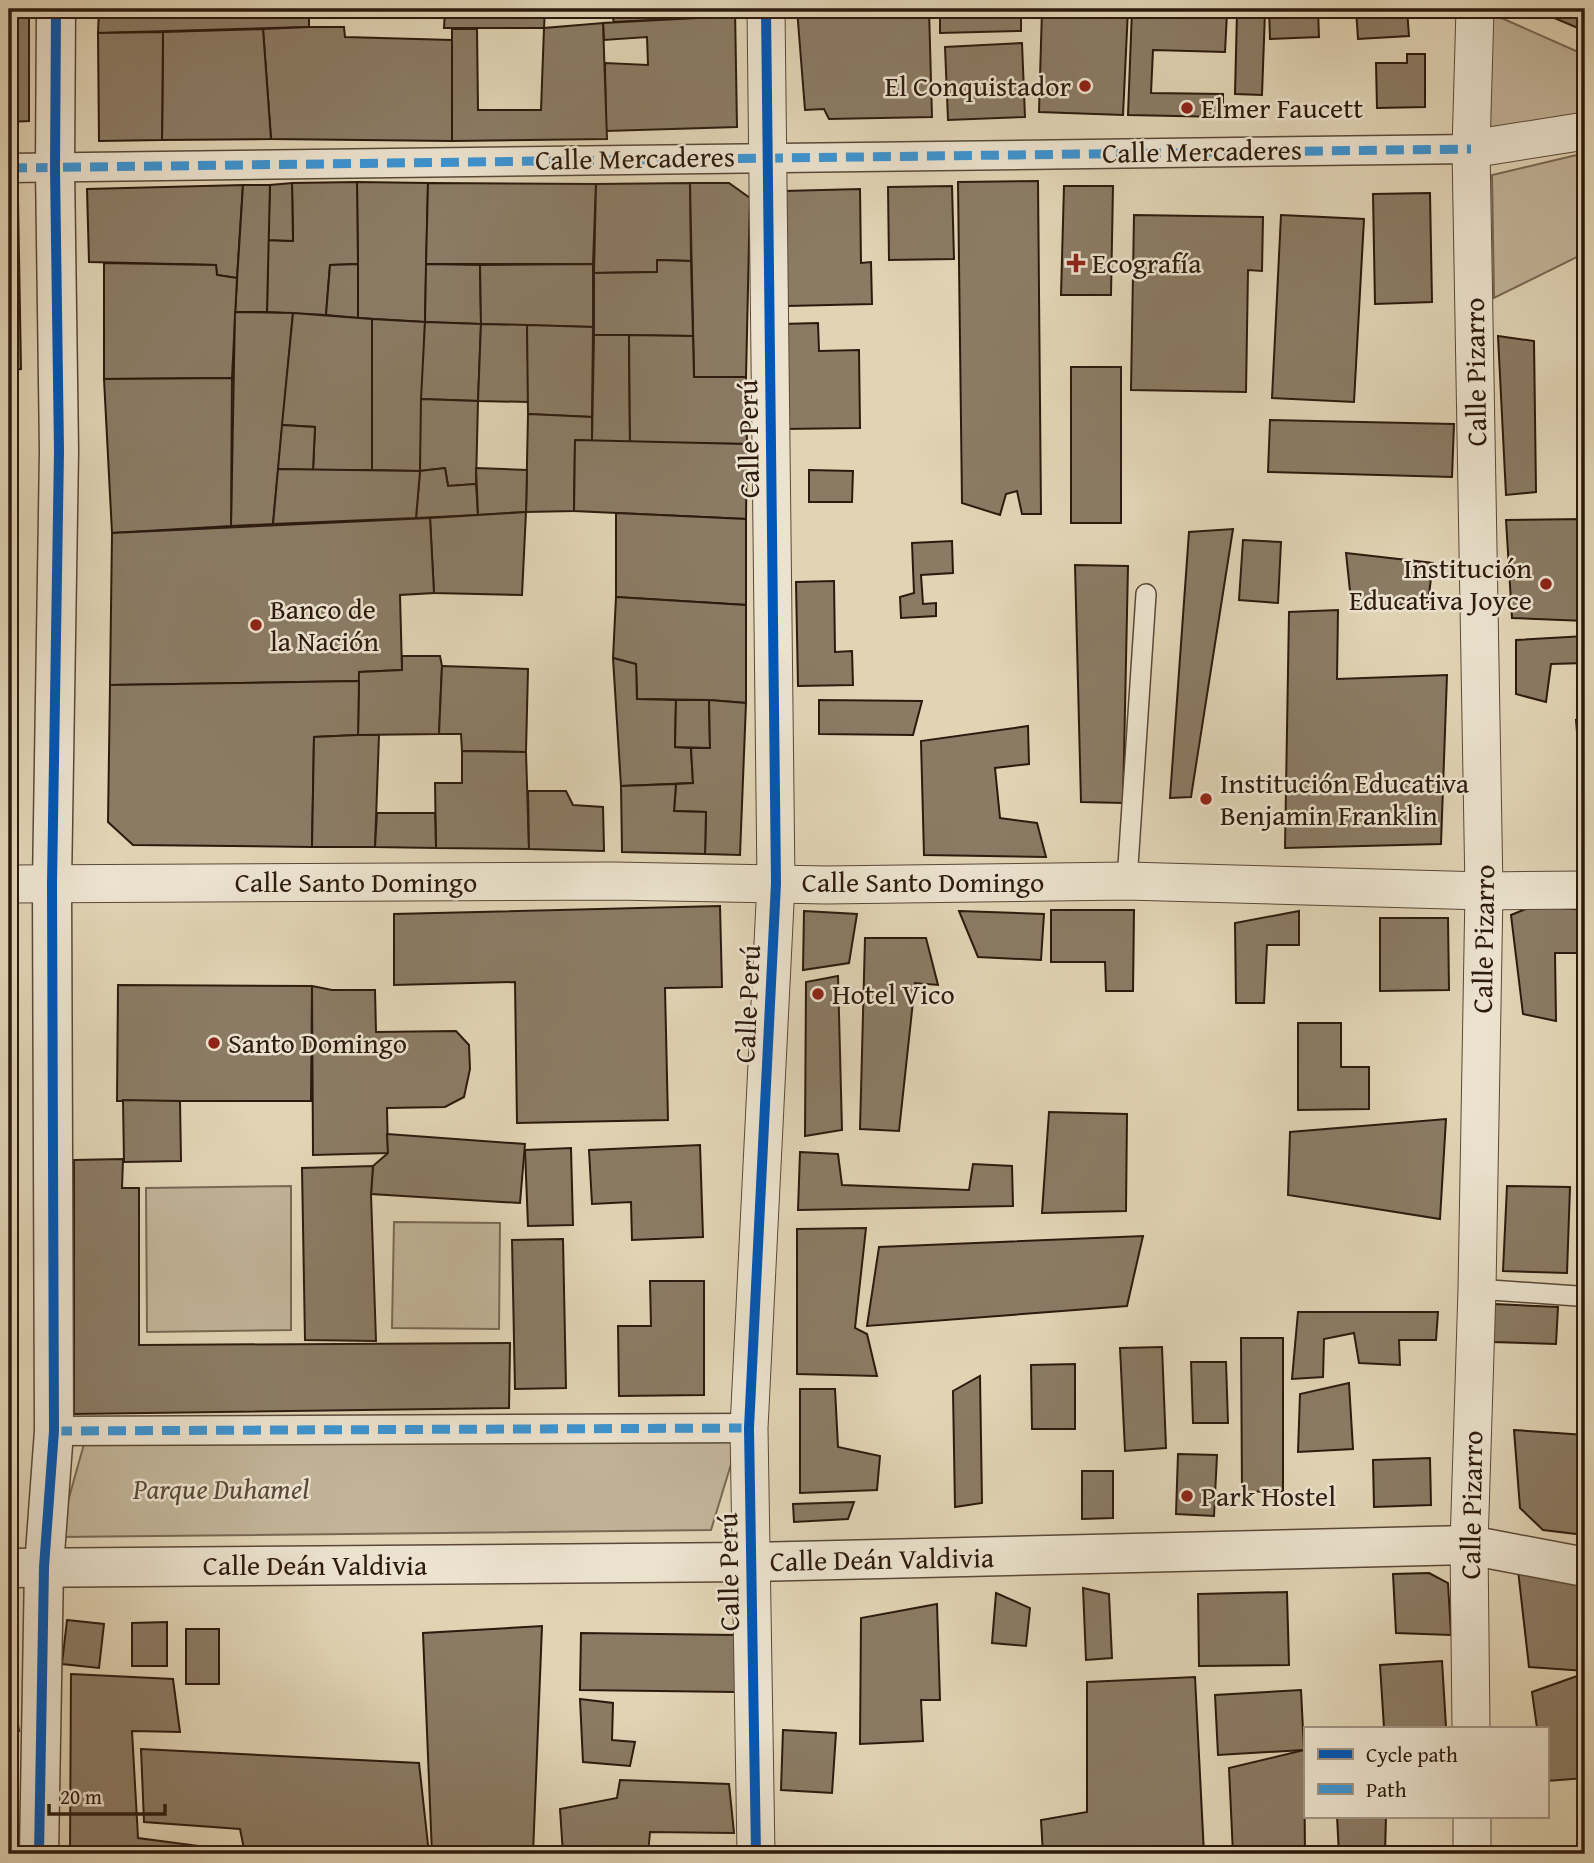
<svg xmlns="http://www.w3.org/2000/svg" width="1594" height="1863" viewBox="0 0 1594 1863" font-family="'Gentium Book Plus',serif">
	<rect width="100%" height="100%" fill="#e1d4b5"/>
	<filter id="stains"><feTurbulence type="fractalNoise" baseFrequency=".00286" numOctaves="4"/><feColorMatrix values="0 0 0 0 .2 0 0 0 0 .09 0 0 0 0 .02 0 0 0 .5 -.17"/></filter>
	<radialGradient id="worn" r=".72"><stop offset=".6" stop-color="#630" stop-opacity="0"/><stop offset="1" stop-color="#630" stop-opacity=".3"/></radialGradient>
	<g fill="#c2b499" stroke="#786754" stroke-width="2">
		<polygon points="1490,13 1585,55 1585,112 1490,136"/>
		<polygon points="1585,153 1585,253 1494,298 1492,175"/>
		<polygon points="291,1186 291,1330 147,1332 146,1188"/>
		<polygon points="394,1222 500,1223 499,1329 392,1328"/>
		<polygon points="739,1438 711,1530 58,1537 84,1444"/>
	</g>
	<g fill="#8b7b65" stroke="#2d1a0e" stroke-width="2">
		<polygon points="9,9 29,9 29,121 9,122"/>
		<polygon points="99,9 309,9 309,27 98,33"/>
		<polygon points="445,9 545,9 544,28 444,28"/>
		<polygon points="586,9 674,9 673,19 614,22 611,12 586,11"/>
		<polygon points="714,9 735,9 737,127 606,131 605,63 648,65 647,37 604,40 603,23 715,17"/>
		<polygon points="797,9 929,9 932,117 829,119 824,109 805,110"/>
		<polygon points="940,9 1021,9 1021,31 940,33"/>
		<polygon points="1042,9 1128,9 1123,115 1039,112"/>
		<polygon points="1132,9 1227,13 1225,52 1153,50 1151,93 1223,94 1223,117 1128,115"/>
		<polygon points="1269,9 1318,9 1319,37 1270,39"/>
		<polygon points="1356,9 1407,9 1409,36 1358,39"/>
		<polygon points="1533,9 1585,9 1585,31"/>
		<polygon points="1237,12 1265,12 1262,95 1235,94"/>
		<polygon points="603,23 607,139 452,141 452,29 477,29 478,110 541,110 544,28"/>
		<polygon points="309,27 344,27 345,37 452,40 452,141 271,139 263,29"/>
		<polygon points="263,29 271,139 162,140 163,32"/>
		<polygon points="163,32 162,140 99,141 98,33"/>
		<polygon points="1022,43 1025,117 948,120 945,47"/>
		<polygon points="1407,54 1425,54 1425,107 1377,108 1376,63 1407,63"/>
		<polygon points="1038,181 1041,514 1022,514 1017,491 1006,494 1000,515 962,503 958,182"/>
		<polygon points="357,182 428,183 425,322 358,318"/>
		<polygon points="357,182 358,264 330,265 326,315 267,312 268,240 293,241 292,183"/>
		<polygon points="292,183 293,241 268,240 270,185"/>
		<polygon points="428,183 596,184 593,264 426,264"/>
		<polygon points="690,183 691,261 657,260 657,272 594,273 596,184"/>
		<polygon points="690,183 729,183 750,198 746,377 694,377"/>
		<polygon points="243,185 237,278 217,275 216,265 89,262 87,189"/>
		<polygon points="243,185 270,185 267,312 235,312"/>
		<polygon points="952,186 954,259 889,260 888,187"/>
		<polygon points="1064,186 1113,186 1111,295 1061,295"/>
		<polygon points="860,189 861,263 871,262 872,304 787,306 784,191"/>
		<polygon points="1430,193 1432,302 1375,304 1373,194"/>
		<polygon points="9,200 18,200 21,369 9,370"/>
		<polygon points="1134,215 1263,217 1262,271 1248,270 1246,392 1131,390"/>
		<polygon points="1281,215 1364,219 1354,402 1272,398"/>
		<polygon points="657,260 691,261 693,336 594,335 594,273 657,272"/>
		<polygon points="104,263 216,265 217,275 237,278 232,378 104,379"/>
		<polygon points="358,264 358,318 326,315 330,265"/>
		<polygon points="426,264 480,265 481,324 425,322"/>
		<polygon points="593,264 593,327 481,324 480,265"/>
		<polygon points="235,312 293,313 273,524 231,526"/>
		<polygon points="293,313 372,319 372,470 313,470 315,427 282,425"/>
		<polygon points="372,319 425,322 420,471 372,470"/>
		<polygon points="425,322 481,324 478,401 421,399"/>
		<polygon points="818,323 819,351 859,350 860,428 783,429 781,324"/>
		<polygon points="481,324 527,325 529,402 478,401"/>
		<polygon points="527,325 593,327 592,417 528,414"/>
		<polygon points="594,335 629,335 630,443 592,441"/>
		<polygon points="629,335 693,336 694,377 746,377 747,444 630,443"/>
		<polygon points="1498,336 1534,341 1536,492 1506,495"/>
		<rect x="1071" y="367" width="50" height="156"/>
		<polygon points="232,378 231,526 112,533 104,379"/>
		<polygon points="421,399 478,401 476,484 448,486 445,468 420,471"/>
		<polygon points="528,414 592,417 592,441 575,440 574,511 526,512"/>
		<polygon points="1270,420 1454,424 1452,477 1268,472"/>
		<polygon points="282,425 315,427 313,470 278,469"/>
		<polygon points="575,440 747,444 746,519 574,511"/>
		<polygon points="9,444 15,444 14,500 9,500"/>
		<polygon points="445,468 448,486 476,484 478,515 416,518 420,471"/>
		<polygon points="476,468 527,470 526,512 478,515"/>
		<polygon points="278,469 420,471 416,518 273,524"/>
		<polygon points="809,470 853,471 852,502 809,502"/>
		<polygon points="9,506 18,506 14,634 9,633"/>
		<polygon points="526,512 522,595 434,593 430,518"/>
		<polygon points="616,513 746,519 746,605 616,597"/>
		<polygon points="430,518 434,593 400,595 402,670 359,672 359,681 110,685 112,533"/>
		<polygon points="1585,519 1585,621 1512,618 1506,520"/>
		<polygon points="1233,529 1191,797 1170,798 1189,532"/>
		<polygon points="1243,540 1281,542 1278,603 1239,600"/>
		<polygon points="952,541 953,573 921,575 923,604 936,603 936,616 901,618 900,597 914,593 912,543"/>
		<polygon points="1346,553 1433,563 1428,602 1352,610"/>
		<polygon points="1075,565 1128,566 1123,803 1081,802"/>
		<polygon points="834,581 835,652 852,651 853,685 798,686 796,582"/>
		<polygon points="616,597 746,605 746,703 709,700 637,699 636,664 613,658"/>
		<polygon points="1338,610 1337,679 1447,675 1441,844 1285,848 1289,612"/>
		<polygon points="1585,636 1585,663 1551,664 1546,702 1516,694 1516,640"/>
		<polygon points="402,656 440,656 442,666 439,734 358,735 359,672 402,670"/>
		<polygon points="613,658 636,664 637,699 676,700 675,747 691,748 693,783 621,786"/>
		<polygon points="442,666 528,669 526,752 462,751 461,734 439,734"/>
		<polygon points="359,681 358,735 314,737 312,847 133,845 108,822 110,685"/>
		<polygon points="676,700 709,700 710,748 675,747"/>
		<polygon points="709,700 746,703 740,855 705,854 706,812 674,811 676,784 693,783 691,748 710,748"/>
		<polygon points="819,700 922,701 913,735 819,734"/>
		<polygon points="1576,720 1585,721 1585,758 1579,757"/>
		<polygon points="9,726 12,726 11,858 9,857"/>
		<polygon points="1028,726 1029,764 995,768 1000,818 1037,823 1046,857 924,855 921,741"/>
		<polygon points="358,735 379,735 375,847 312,847 314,737"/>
		<polygon points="462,751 526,752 529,849 436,848 435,783 462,783"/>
		<polygon points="676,784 674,811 706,812 705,854 622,852 621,786"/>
		<polygon points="528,791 566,791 573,805 603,807 604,851 529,849"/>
		<polygon points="377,813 435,813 436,848 375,847"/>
		<polygon points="720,906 722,987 665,988 668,1120 517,1123 515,982 394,985 394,914"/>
		<polygon points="1533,906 1585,910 1585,953 1555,953 1556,1021 1523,1014 1511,915"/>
		<polygon points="1051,910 1134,910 1133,991 1106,991 1105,962 1051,962"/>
		<polygon points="804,911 857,914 849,963 803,970"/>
		<polygon points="959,911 1044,914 1041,960 978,957"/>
		<polygon points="1299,911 1299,945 1267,945 1264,1003 1236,1003 1235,923"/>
		<polygon points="1380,918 1448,918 1449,990 1380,991"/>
		<polygon points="865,938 926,938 938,985 915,983 899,1131 860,1129"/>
		<polygon points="838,976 842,1130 805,1136 806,982"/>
		<polygon points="118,985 312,986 311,1101 117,1101"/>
		<polygon points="312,986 332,990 375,990 376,1032 456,1031 469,1045 470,1069 464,1097 445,1107 387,1108 388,1153 313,1155"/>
		<polygon points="1298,1023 1341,1023 1341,1067 1369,1067 1369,1109 1298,1110"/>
		<polygon points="123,1100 180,1101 181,1161 124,1162"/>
		<polygon points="1049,1112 1127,1114 1126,1211 1042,1213"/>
		<polygon points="1446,1119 1440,1219 1288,1195 1290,1132"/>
		<polygon points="387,1134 525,1144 520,1203 371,1194 373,1166 388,1153"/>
		<polygon points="700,1145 703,1237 632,1240 631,1202 592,1204 589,1150"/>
		<polygon points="571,1148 573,1225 528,1226 525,1150"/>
		<polygon points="800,1152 838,1154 842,1185 969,1190 973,1164 1012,1166 1013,1206 798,1210"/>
		<polygon points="123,1159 122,1188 139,1188 139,1345 510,1343 509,1408 74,1414 74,1160"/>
		<polygon points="373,1166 371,1194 376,1341 305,1340 302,1168"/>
		<polygon points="1507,1186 1570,1187 1567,1273 1503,1271"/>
		<polygon points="866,1228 855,1328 867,1334 877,1376 797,1374 797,1229"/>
		<polygon points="1143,1236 1127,1306 867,1326 879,1247"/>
		<polygon points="563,1239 566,1388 515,1389 512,1240"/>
		<polygon points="650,1281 704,1281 704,1395 619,1396 618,1326 651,1326"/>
		<polygon points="1494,1304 1558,1307 1556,1344 1492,1342"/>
		<polygon points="1298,1312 1438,1312 1436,1340 1399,1340 1400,1365 1359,1363 1354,1333 1324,1339 1323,1377 1292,1379"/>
		<polygon points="1241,1338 1283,1338 1283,1491 1242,1492"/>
		<polygon points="1162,1347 1166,1448 1125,1451 1120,1348"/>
		<polygon points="1191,1362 1226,1362 1228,1423 1193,1423"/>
		<polygon points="1075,1364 1075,1429 1032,1429 1031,1365"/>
		<polygon points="980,1376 982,1503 955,1507 953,1391"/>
		<polygon points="1349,1383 1353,1449 1298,1452 1300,1394"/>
		<polygon points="800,1389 835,1389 838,1447 880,1456 877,1490 800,1493"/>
		<polygon points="1514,1430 1585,1435 1585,1535 1543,1530 1520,1508"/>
		<polygon points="9,1434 14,1434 15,1536 9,1536"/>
		<polygon points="1178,1454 1217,1455 1214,1516 1176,1514"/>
		<polygon points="1430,1458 1431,1505 1374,1507 1373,1460"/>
		<polygon points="1082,1471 1113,1471 1113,1518 1082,1519"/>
		<polygon points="854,1502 848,1519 794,1522 793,1504"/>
		<polygon points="1518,1570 1585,1583 1585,1671 1529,1667"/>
		<polygon points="1429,1573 1448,1583 1451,1635 1396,1633 1393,1574"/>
		<polygon points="1083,1588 1109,1594 1112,1658 1086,1660"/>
		<polygon points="1287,1592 1289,1665 1199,1666 1198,1594"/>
		<polygon points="996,1593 1030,1608 1026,1646 992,1643"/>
		<polygon points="937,1604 940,1700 921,1700 923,1741 860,1744 861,1618"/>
		<polygon points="67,1620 104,1624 99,1668 62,1664"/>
		<polygon points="167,1622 167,1666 132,1666 132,1623"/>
		<polygon points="542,1626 533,1854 432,1854 423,1633"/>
		<rect x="186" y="1629" width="33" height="55"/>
		<polygon points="581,1633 736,1635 735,1692 580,1690"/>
		<polygon points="1442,1661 1446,1727 1384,1728 1380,1665"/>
		<polygon points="71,1674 173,1679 180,1732 132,1731 138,1838 221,1849 222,1854 70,1854"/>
		<polygon points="1583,1674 1585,1778 1547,1781 1547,1728 1537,1728 1532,1692"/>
		<polygon points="1195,1677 1204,1854 1043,1854 1041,1820 1087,1812 1087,1682"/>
		<polygon points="9,1680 11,1680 19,1731 9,1732"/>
		<polygon points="1301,1690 1304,1750 1218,1755 1215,1695"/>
		<polygon points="580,1699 613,1703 612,1740 635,1742 630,1766 583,1762"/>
		<polygon points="783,1730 836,1733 832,1793 781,1790"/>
		<polygon points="141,1749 419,1763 429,1854 245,1854 240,1829 144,1822"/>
		<polygon points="1304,1750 1305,1854 1233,1854 1229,1768"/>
		<polygon points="620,1780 729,1784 734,1833 650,1832 648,1854 563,1854 560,1809 617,1798"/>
		<polygon points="1337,1816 1386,1816 1385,1854 1339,1854"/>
	</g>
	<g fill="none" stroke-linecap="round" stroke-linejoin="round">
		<g stroke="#5a4838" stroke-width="22">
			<g id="service">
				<polyline points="1127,881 1146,594"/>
				<polyline points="1477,1289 1577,1296"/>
			</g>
		</g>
		<g stroke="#5a4838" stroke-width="31">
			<g id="pedestrian">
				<polyline points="9,168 1471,149"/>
				<polyline points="54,1431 749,1428"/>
			</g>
		</g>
		<g stroke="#5a4838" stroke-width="39">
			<g id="minor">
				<polyline points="1471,149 1585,131"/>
				<polyline points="9,884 613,881 826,885 1127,881 1484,891 1585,890"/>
				<polyline points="1471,1728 1469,1545 1477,1289 1484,891 1471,149 1475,9"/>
				<polyline points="1472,1816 1472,1854"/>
				<polyline points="756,1854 749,1428 776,883 766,9"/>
			</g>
		</g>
		<g stroke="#5a4838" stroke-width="41">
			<g id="tertiary">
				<polyline points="9,1568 750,1562 1469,1545 1585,1567"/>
				<polyline points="39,1854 44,1567 54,1431 52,884 59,451 55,168 56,9"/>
			</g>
		</g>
		<use href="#service" stroke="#ece3cf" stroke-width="19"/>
		<use href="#pedestrian" stroke="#ece3cf" stroke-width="28"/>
		<use href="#minor" stroke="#ece3cf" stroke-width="37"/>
		<use href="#tertiary" stroke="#ece3cf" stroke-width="38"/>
		<g stroke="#3c94d2" stroke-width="9" stroke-dasharray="18 9" stroke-linecap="butt">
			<polyline points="9,168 1471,149"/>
			<polyline points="54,1431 749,1428"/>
		</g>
		<g stroke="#ece3cf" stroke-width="15">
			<g id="cycleway">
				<polyline points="39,1854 44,1567 54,1431 52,884 59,451 55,168 56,9"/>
				<polyline points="756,1854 749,1428 776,883 766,9"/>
			</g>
		</g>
		<use href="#cycleway" stroke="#0057b8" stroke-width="10"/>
	</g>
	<g fill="#8f2418" stroke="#ece3cf" stroke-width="2.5">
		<circle cx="1085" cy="86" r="7"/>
		<circle cx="1187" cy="108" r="7"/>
		<path d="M1072.5 252.5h7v7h7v7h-7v7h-7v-7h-7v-7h7z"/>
		<circle cx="1546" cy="584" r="7"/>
		<circle cx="256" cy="625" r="7"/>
		<circle cx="1206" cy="799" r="7"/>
		<circle cx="818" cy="994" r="7"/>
		<circle cx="214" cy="1043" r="7"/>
		<circle cx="1187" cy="1496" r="7"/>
	</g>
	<g text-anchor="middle" stroke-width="5" stroke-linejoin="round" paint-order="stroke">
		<g font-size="28" fill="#2d1a0e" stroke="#ece3cf" text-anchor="start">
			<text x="1071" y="96" text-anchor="end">El Conquistador</text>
			<text x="1201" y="118">Elmer Faucett</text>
			<text x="1092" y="273">Ecografía</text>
			<text x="1532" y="578" text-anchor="end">Institución<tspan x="1532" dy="32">Educativa Joyce</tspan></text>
			<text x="270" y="619">Banco de<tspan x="270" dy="32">la Nación</tspan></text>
			<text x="1220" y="793">Institución Educativa<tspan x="1220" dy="32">Benjamin Franklin</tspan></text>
			<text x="832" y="1004">Hotel Vico</text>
			<text x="228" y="1053">Santo Domingo</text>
			<text x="1201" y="1506">Park Hostel</text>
		</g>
		<g font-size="28" fill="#2d1a0e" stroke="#ece3cf">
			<text transform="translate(1202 151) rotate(-1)" y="10">Calle Mercaderes</text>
			<text transform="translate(635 158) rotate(-1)" y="10">Calle Mercaderes</text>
			<text transform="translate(1475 372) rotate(-91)" y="10">Calle Pizarro</text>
			<text transform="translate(748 439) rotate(-91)" y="10">Calle Perú</text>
			<text x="356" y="892">Calle Santo Domingo</text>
			<text x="923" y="892">Calle Santo Domingo</text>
			<text transform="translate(1483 939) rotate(-89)" y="10">Calle Pizarro</text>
			<text transform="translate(747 1004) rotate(-87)" y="10">Calle Perú</text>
			<text transform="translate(1471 1505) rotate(-89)" y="10">Calle Pizarro</text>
			<text transform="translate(882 1559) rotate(-1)" y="10">Calle Deán Valdivia</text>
			<text x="315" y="1575">Calle Deán Valdivia</text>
			<text transform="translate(728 1572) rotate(-91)" y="10">Calle Perú</text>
		</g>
		<g font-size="28" font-style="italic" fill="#5a4838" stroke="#ece3cf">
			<text x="221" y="1499">Parque Duhamel</text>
		</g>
	</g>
	<rect width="1594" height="1863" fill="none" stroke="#e1d4b5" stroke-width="35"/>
	<rect x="10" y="10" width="1573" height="1842" fill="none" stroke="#2d1a0e" stroke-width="3.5"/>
	<rect x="18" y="18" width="1559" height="1828" fill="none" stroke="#2d1a0e" stroke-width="2"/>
	<rect x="1304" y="1727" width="245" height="91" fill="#ece3cf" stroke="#a09382" stroke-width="2"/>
	<rect x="1318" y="1749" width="35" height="10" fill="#0057b8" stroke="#a09382" stroke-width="2"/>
	<text x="1366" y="1762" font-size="21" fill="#2d1a0e">Cycle path</text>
	<rect x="1318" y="1784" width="35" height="10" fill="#3c94d2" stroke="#a09382" stroke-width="2"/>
	<text x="1366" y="1797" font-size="21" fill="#2d1a0e">Path</text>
	<path d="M49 1804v10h116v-10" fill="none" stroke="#2d1a0e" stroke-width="3.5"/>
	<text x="60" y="1804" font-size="21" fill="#2d1a0e" stroke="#ece3cf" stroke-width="5" paint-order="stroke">20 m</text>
	<rect width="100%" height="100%" filter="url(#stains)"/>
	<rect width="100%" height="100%" fill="url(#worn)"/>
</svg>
